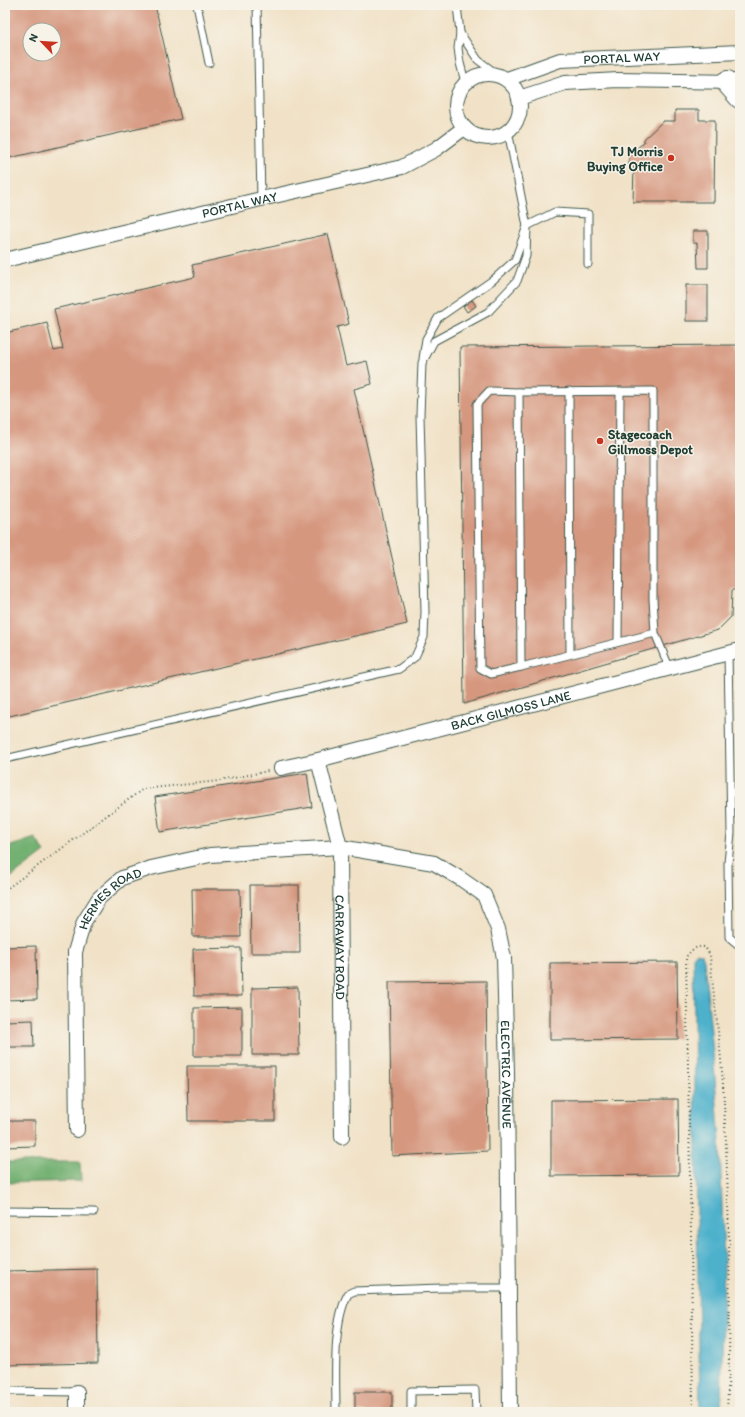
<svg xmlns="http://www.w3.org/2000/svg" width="745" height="1417" viewBox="0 0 745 1417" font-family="Itim,sans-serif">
	<rect width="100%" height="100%" fill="#f7f3e8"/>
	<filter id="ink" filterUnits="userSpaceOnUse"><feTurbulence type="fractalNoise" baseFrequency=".025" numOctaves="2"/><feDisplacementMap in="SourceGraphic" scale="8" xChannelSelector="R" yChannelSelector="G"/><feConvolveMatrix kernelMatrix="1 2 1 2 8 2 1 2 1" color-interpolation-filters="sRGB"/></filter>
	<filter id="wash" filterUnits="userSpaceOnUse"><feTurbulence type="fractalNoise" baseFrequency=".012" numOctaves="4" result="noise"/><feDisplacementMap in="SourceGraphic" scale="16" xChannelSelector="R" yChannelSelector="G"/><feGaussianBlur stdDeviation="0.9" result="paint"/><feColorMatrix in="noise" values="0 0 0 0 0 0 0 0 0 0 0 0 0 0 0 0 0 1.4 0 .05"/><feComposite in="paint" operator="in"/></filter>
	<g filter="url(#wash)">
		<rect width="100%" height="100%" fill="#f1e2c7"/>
		<g fill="#73b172" stroke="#497753">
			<polygon points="35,838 45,852 5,882 5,848"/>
			<polygon points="5,1162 80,1162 81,1181 5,1183"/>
		</g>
		<polygon fill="#4db1cc" stroke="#367780" points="696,953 702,954 704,960 713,1052 720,1142 724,1265 721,1412 700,1412 693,957"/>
		<g id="blocks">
			<g fill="#d6977f" fill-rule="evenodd">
				<path d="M5,5H155L181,119L5,159ZM30,30H54V54H30Z"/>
				<polygon points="675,110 699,110 699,120 715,120 714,202 633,202 634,165 629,165 629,150 635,150 644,142 644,139 663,121 675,121"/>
				<polygon points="693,231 708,231 708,268 698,268 697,243 693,243"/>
				<polygon points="328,234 349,324 337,327 346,366 367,361 372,384 354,389 407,624 5,717 5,333 47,323 54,351 63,349 54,309 195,277 192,265"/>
				<rect x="686" y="285" width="22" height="36"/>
				<polygon points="472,300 476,306 467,312 463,306"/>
				<polygon points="738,345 740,590 732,590 731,617 718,630 464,704 460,347"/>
				<polygon points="307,773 312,807 160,832 155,797"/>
				<polygon points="250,885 299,885 300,953 251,953"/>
				<polygon points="192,889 240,889 241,937 193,937"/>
				<polygon points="36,946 37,999 5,1000 5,947"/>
				<polygon points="241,948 242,996 194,996 193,949"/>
				<polygon points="677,962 678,1039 550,1040 550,963"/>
				<polygon points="486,981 488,1151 392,1156 389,982"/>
				<polygon points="298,987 299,1055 252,1055 252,988"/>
				<polygon points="242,1007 242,1056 194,1056 194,1008"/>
				<polygon points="33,1020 34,1047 5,1047 5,1021"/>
				<polygon points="187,1066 275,1066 275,1121 188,1121"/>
				<polygon points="678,1099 679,1175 551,1176 551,1100"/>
				<polygon points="5,1121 35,1121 35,1146 5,1147"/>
				<polygon points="97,1269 98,1363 5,1365 5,1271"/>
				<rect x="355" y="1392" width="37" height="20"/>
			</g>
		</g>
	</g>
	<g filter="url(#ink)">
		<use href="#blocks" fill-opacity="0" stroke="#3e564a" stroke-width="1"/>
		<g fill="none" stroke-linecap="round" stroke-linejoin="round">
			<g stroke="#3e564a" stroke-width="9">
				<g id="lane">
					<polyline points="197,5 209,63"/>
					<polyline points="257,5 261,199"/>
					<polyline points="457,5 460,33 458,48 460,63 465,82"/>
					<polyline points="460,33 478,60 497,74"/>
					<polyline points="423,359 426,339 438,318 493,280 515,260 527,226 555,212 588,214 588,264"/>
					<polyline points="569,391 570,654"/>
					<polyline points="519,392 489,391 477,404 480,668 491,674 521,667"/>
					<polyline points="655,633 521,667 519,392 653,391 653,599 655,633 669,667"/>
					<polyline points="618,642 620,391"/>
					<polyline points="728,652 731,833 728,863 729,937 740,946"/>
					<polyline points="5,759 399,669 415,657 424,637 425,612 420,415 422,363 434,341 488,312 517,281 526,256 527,226 508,131"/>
					<polyline points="5,1211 94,1212"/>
					<polyline points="5,1391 77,1392"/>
					<path d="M336,1412C336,1379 332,1323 348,1294L354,1291L442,1288H509"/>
					<polyline points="411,1412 411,1391 475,1390 476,1412"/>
				</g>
			</g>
			<g stroke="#3e564a" stroke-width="16">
				<g id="street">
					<circle cx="488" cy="106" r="32"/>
					<path id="s1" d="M507,79L560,60L740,52"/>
					<polyline points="519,98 565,83 618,80 736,82"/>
					<path id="s2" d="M5,260L261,199L402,167L436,149L464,128"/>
					<path id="s3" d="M318,760L340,847L342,1137"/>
					<path id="s4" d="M281,768L318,760L740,650"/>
					<path id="s5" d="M77,1130L75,952L84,922L99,898L122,878L151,868L210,855L340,847L434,863L461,879L484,895L498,929L504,958L507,1072L510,1412"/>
					<polyline points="77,1392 77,1412"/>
				</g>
			</g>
			<g stroke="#3e564a" stroke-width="24">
				<polyline id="highway" points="727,82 740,97"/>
			</g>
			<g stroke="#3e564a" stroke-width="2" stroke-dasharray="1 3" stroke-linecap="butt">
				<polyline points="5,890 143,789 219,781 268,771"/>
				<path d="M693,1412L691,1234L686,957C692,949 696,946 705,947L710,955C714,1004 722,1053 724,1103C729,1205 732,1309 727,1412"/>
			</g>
			<use href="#lane" stroke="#fff" stroke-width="7"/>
			<use href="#street" stroke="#fff" stroke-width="14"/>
			<use href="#highway" stroke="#fff" stroke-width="22"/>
		</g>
	</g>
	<g fill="#c8321e" stroke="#f7f3e8" stroke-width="1.5">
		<circle cx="671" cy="158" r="4"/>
		<circle cx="600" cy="441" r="4"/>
	</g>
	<g text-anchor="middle" stroke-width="3" stroke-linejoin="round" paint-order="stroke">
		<g font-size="13" fill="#1f3d34" stroke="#f7f3e8">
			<text dy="5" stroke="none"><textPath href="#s1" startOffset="118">PORTAL WAY</textPath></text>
			<text dy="5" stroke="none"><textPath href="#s2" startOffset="241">PORTAL WAY</textPath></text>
			<text dy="5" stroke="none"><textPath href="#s4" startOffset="237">BACK GILMOSS LANE</textPath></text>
			<text dy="5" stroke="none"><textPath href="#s5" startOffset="245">HERMES ROAD</textPath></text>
			<text dy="5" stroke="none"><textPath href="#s3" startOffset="190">CARRAWAY ROAD</textPath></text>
			<text dy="5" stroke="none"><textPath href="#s5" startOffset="827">ELECTRIC AVENUE</textPath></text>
		</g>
		<g font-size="13" font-weight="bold" fill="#1f3d34" stroke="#f7f3e8" text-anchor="end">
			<text x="663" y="156">TJ Morris<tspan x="663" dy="15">Buying Office</tspan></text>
			<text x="608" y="439" text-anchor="start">Stagecoach<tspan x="608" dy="15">Gillmoss Depot</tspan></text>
		</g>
	</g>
	<rect width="745" height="1417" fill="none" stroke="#f7f3e8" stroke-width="20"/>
	<g transform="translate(42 42) rotate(295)"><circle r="19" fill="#f7f3e8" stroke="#a1aaa0"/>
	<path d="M0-3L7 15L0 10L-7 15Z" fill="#c8321e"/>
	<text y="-6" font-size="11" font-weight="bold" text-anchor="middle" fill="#1f3d34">N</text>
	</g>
</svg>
